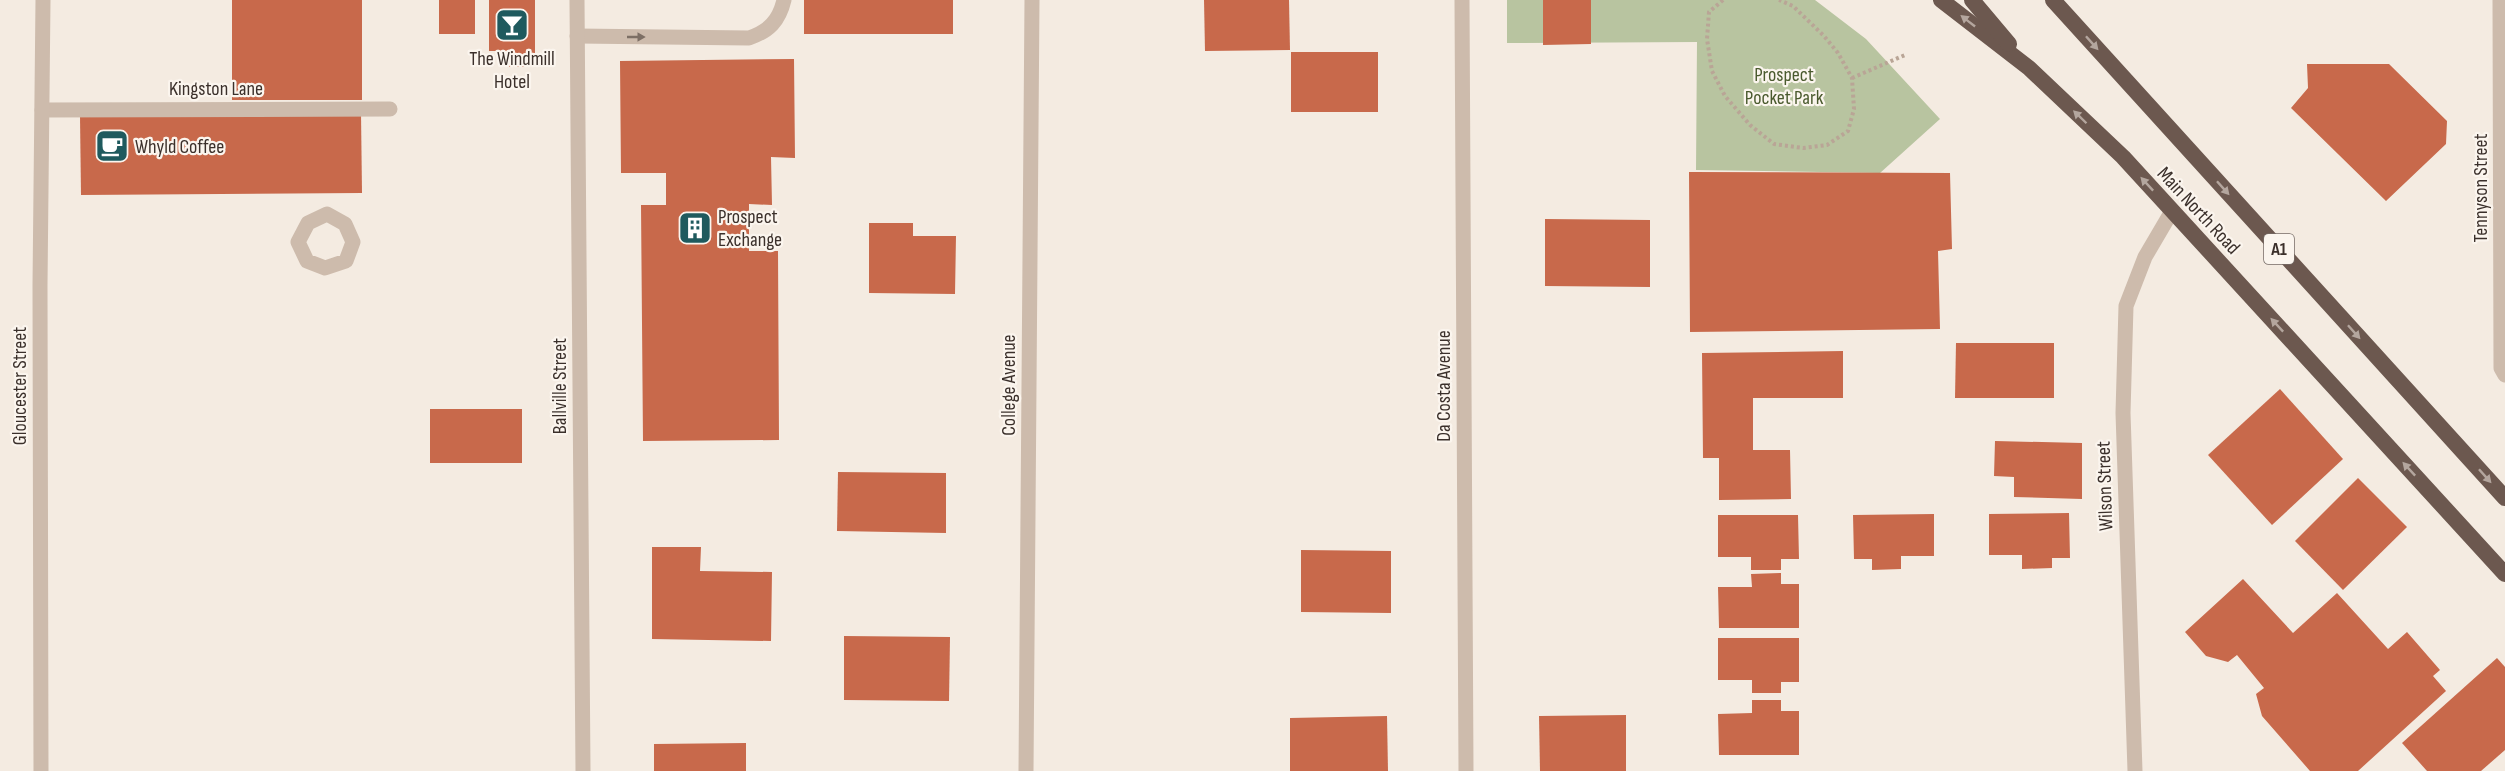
<svg xmlns="http://www.w3.org/2000/svg" width="2505" height="771" viewBox="0 0 2505 771" font-family="'Sofia Sans Condensed',sans-serif">
	<rect width="100%" height="100%" fill="#f4ebe1"/>
	<polygon fill="#b8c4a0" points="1507,0 1815,0 1866,39 1940,119 1880,173 1696,170 1697,42 1507,43"/>
	<g fill="#c8694b">
		<rect x="232" y="0" width="130" height="100"/>
		<rect x="439" y="0" width="36" height="34"/>
		<polygon points="489,0 535,0 535,67 509,67 510,51 489,51"/>
		<rect x="804" y="0" width="149" height="34"/>
		<polygon points="1204,0 1289,0 1290,50 1205,51"/>
		<polygon points="1543,0 1591,0 1591,44 1543,45"/>
		<rect x="1291" y="52" width="87" height="60"/>
		<polygon points="794,59 795,158 771,157 772,205 749,204 749,251 778,251 779,440 643,441 641,205 666,205 666,173 621,173 620,61"/>
		<polygon points="2307,64 2389,64 2447,121 2446,144 2386,201 2291,108 2308,88"/>
		<polygon points="361,113 362,193 81,195 80,116"/>
		<polygon points="1689,172 1950,173 1952,249 1938,251 1940,329 1690,332"/>
		<polygon points="1545,219 1650,220 1650,287 1545,286"/>
		<polygon points="869,223 913,223 913,236 956,236 955,294 869,293"/>
		<polygon points="1956,343 2054,343 2054,398 1955,398"/>
		<polygon points="1843,351 1843,398 1753,398 1753,450 1790,450 1791,499 1719,500 1719,458 1703,458 1702,353"/>
		<polygon points="2280,389 2343,459 2272,525 2208,455"/>
		<rect x="430" y="409" width="92" height="54"/>
		<polygon points="1995,441 2082,443 2082,499 2014,497 2014,477 1994,476"/>
		<polygon points="838,472 946,473 946,533 837,531"/>
		<polygon points="2358,478 2407,527 2343,590 2295,541"/>
		<polygon points="2069,513 2070,558 2052,558 2052,568 2022,569 2022,555 1989,555 1989,514"/>
		<polygon points="1934,514 1934,556 1901,556 1901,569 1872,570 1872,559 1854,559 1853,515"/>
		<polygon points="1718,515 1798,515 1799,559 1781,559 1781,570 1751,570 1751,557 1718,557"/>
		<polygon points="652,547 701,547 700,571 772,572 771,641 652,639"/>
		<polygon points="1301,550 1391,551 1391,613 1301,612"/>
		<polygon points="1781,573 1781,584 1799,584 1799,628 1719,628 1718,587 1752,587 1751,574"/>
		<polygon points="2243,579 2293,633 2337,593 2388,649 2407,632 2440,670 2433,676 2446,691 2358,771 2310,771 2262,716 2256,694 2264,688 2237,655 2228,662 2206,656 2185,632"/>
		<polygon points="844,636 950,637 949,701 844,700"/>
		<polygon points="1718,638 1799,638 1799,682 1781,682 1781,693 1752,693 1752,680 1718,680"/>
		<polygon points="2497,658 2505,667 2505,750 2481,771 2427,771 2402,743"/>
		<polygon points="1752,700 1781,700 1781,711 1799,711 1799,755 1719,755 1718,714 1752,713"/>
		<polygon points="1626,715 1626,771 1540,771 1539,716"/>
		<polygon points="1387,716 1388,771 1290,771 1290,718"/>
		<polygon points="746,743 746,771 654,771 654,744"/>
	</g>
	<g fill="none" stroke-linecap="round" stroke-linejoin="round">
		<g stroke="#b9a596" stroke-width="4" stroke-dasharray="3 3" stroke-linecap="butt">
			<polyline points="1723,0 1709,12 1707,39 1712,71 1725,96 1750,125 1774,144 1803,148 1827,145 1848,131 1854,109 1852,78 1838,53 1824,36 1793,6 1779,0"/>
			<polyline points="1852,78 1905,55"/>
		</g>
		<g stroke="#cdbbac" stroke-width="15">
			<path d="M577,36L749,38C769,31 779,21 784,0"/>
			<polygon points="327,214 345,224 353,242 346,261 325,268 307,261 298,242 308,223"/>
		</g>
		<g stroke="#cdbbac" stroke-width="15">
			<polyline points="577,0 583,771"/>
			<polyline points="1462,0 1466,771"/>
			<polyline points="2500,0 2501,368 2505,375"/>
			<polyline points="42,110 390,109"/>
			<polyline points="41,771 40,285 43,0"/>
			<polyline points="1026,771 1032,0"/>
			<polyline points="2135,771 2123,413 2126,306 2145,257 2172,211"/>
		</g>
		<g stroke="#6c584f" stroke-width="16">
			<polyline points="1941,0 2029,68 2123,157 2505,574"/>
			<polyline points="1972,0 2009,44"/>
			<polyline points="2053,0 2505,498"/>
		</g>
	</g>
	<defs><path id="oneway-solid" d="M-6-.8H1V-3.2L6.5 0L1 3.2V.8H-6Z" transform="scale(1.5)"/></defs>
	<g fill="#b4a69e">
		<use href="#oneway-solid" transform="translate(1968 21) rotate(-142)"/>
		<use href="#oneway-solid" transform="translate(2092 43) rotate(48)"/>
		<use href="#oneway-solid" transform="translate(2080 117) rotate(-136)"/>
		<use href="#oneway-solid" transform="translate(2147 184) rotate(-133)"/>
		<use href="#oneway-solid" transform="translate(2223 188) rotate(48)"/>
		<use href="#oneway-solid" transform="translate(2277 325) rotate(-133)"/>
		<use href="#oneway-solid" transform="translate(2354 332) rotate(48)"/>
		<use href="#oneway-solid" transform="translate(2409 469) rotate(-133)"/>
		<use href="#oneway-solid" transform="translate(2485 476) rotate(48)"/>
	</g>
	<use fill="#7d6f65" href="#oneway-solid" transform="translate(636 37)"/>
	<defs>
		<g id="bar-square" transform="scale(1.725)"><rect x="-9" y="-9" width="18" height="18" rx="4" fill="#1f5a5e" stroke="#fbf5ee"/><path d="M-6-5H6L.8 .8V4.5H3.5V6h-7V4.5H-.8V.8Z" fill="#fff"/></g>
		<g id="cafe-square" transform="scale(1.725)"><rect x="-9" y="-9" width="18" height="18" rx="4" fill="#1f5a5e" stroke="#fbf5ee"/><path d="M-5.5-4.5H6V0H3Q3 3.5 0 3.5H-2.5Q-5.5 3.5-5.5 0ZM3-3.2v2h1.7v-2ZM-6 4.5H4V6H-6Z" fill="#fff"/></g>
		<g id="building-square" transform="scale(1.725)"><rect x="-9" y="-9" width="18" height="18" rx="4" fill="#1f5a5e" stroke="#fbf5ee"/><path d="M-4-6H4V6H1V3H-1V6H-4ZM-2.5-4.3h1.7v1.8h-1.7ZM.8-4.3h1.7v1.8H.8ZM-2.5-1h1.7V.8h-1.7ZM.8-1h1.7V.8H.8Z" fill="#fff"/></g>
	</defs>
	<g fill-rule="evenodd">
		<use href="#bar-square" x="512" y="25"/>
		<use href="#cafe-square" x="112" y="146"/>
		<use href="#building-square" x="695" y="228"/>
	</g>
	<g text-anchor="middle" stroke-width="4.5" stroke-linejoin="round" paint-order="stroke">
		<rect fill="#fbf5ee" stroke="#756b66" stroke-width="1.5" x="2264" y="234" width="30" height="30" rx="4.5"/>
		<g font-size="18" font-weight="bold" fill="#3b302b">
			<text x="2279" y="255">A1</text>
		</g>
		<g font-size="20" fill="#3b302b" stroke="#fbf5ee" text-anchor="start">
			<text x="512" y="65" text-anchor="middle">The Windmill<tspan x="512" dy="23">Hotel</tspan></text>
			<text x="135" y="153">Whyld Coffee</text>
			<text x="718" y="223">Prospect<tspan x="718" dy="23">Exchange</tspan></text>
		</g>
		<g font-size="20" fill="#4a5a2e" stroke="#fbf5ee">
			<text x="1784" y="81">Prospect<tspan x="1784" dy="23">Pocket Park</tspan></text>
		</g>
		<g font-size="20" fill="#3b302b" stroke="#fbf5ee">
			<text x="216" y="95">Kingston Lane</text>
			<text transform="translate(2480 188) rotate(-90)" y="7">Tennyson Street</text>
			<text transform="translate(2199 210) rotate(47)" y="7">Main North Road</text>
			<text transform="translate(1008 385) rotate(-90)" y="7">College Avenue</text>
			<text transform="translate(19 386) rotate(-90)" y="7">Gloucester Street</text>
			<text transform="translate(559 386) rotate(-90)" y="7">Ballville Street</text>
			<text transform="translate(1443 386) rotate(-90)" y="7">Da Costa Avenue</text>
			<text transform="translate(2104 486) rotate(-92)" y="7">Wilson Street</text>
		</g>
	</g>
</svg>
